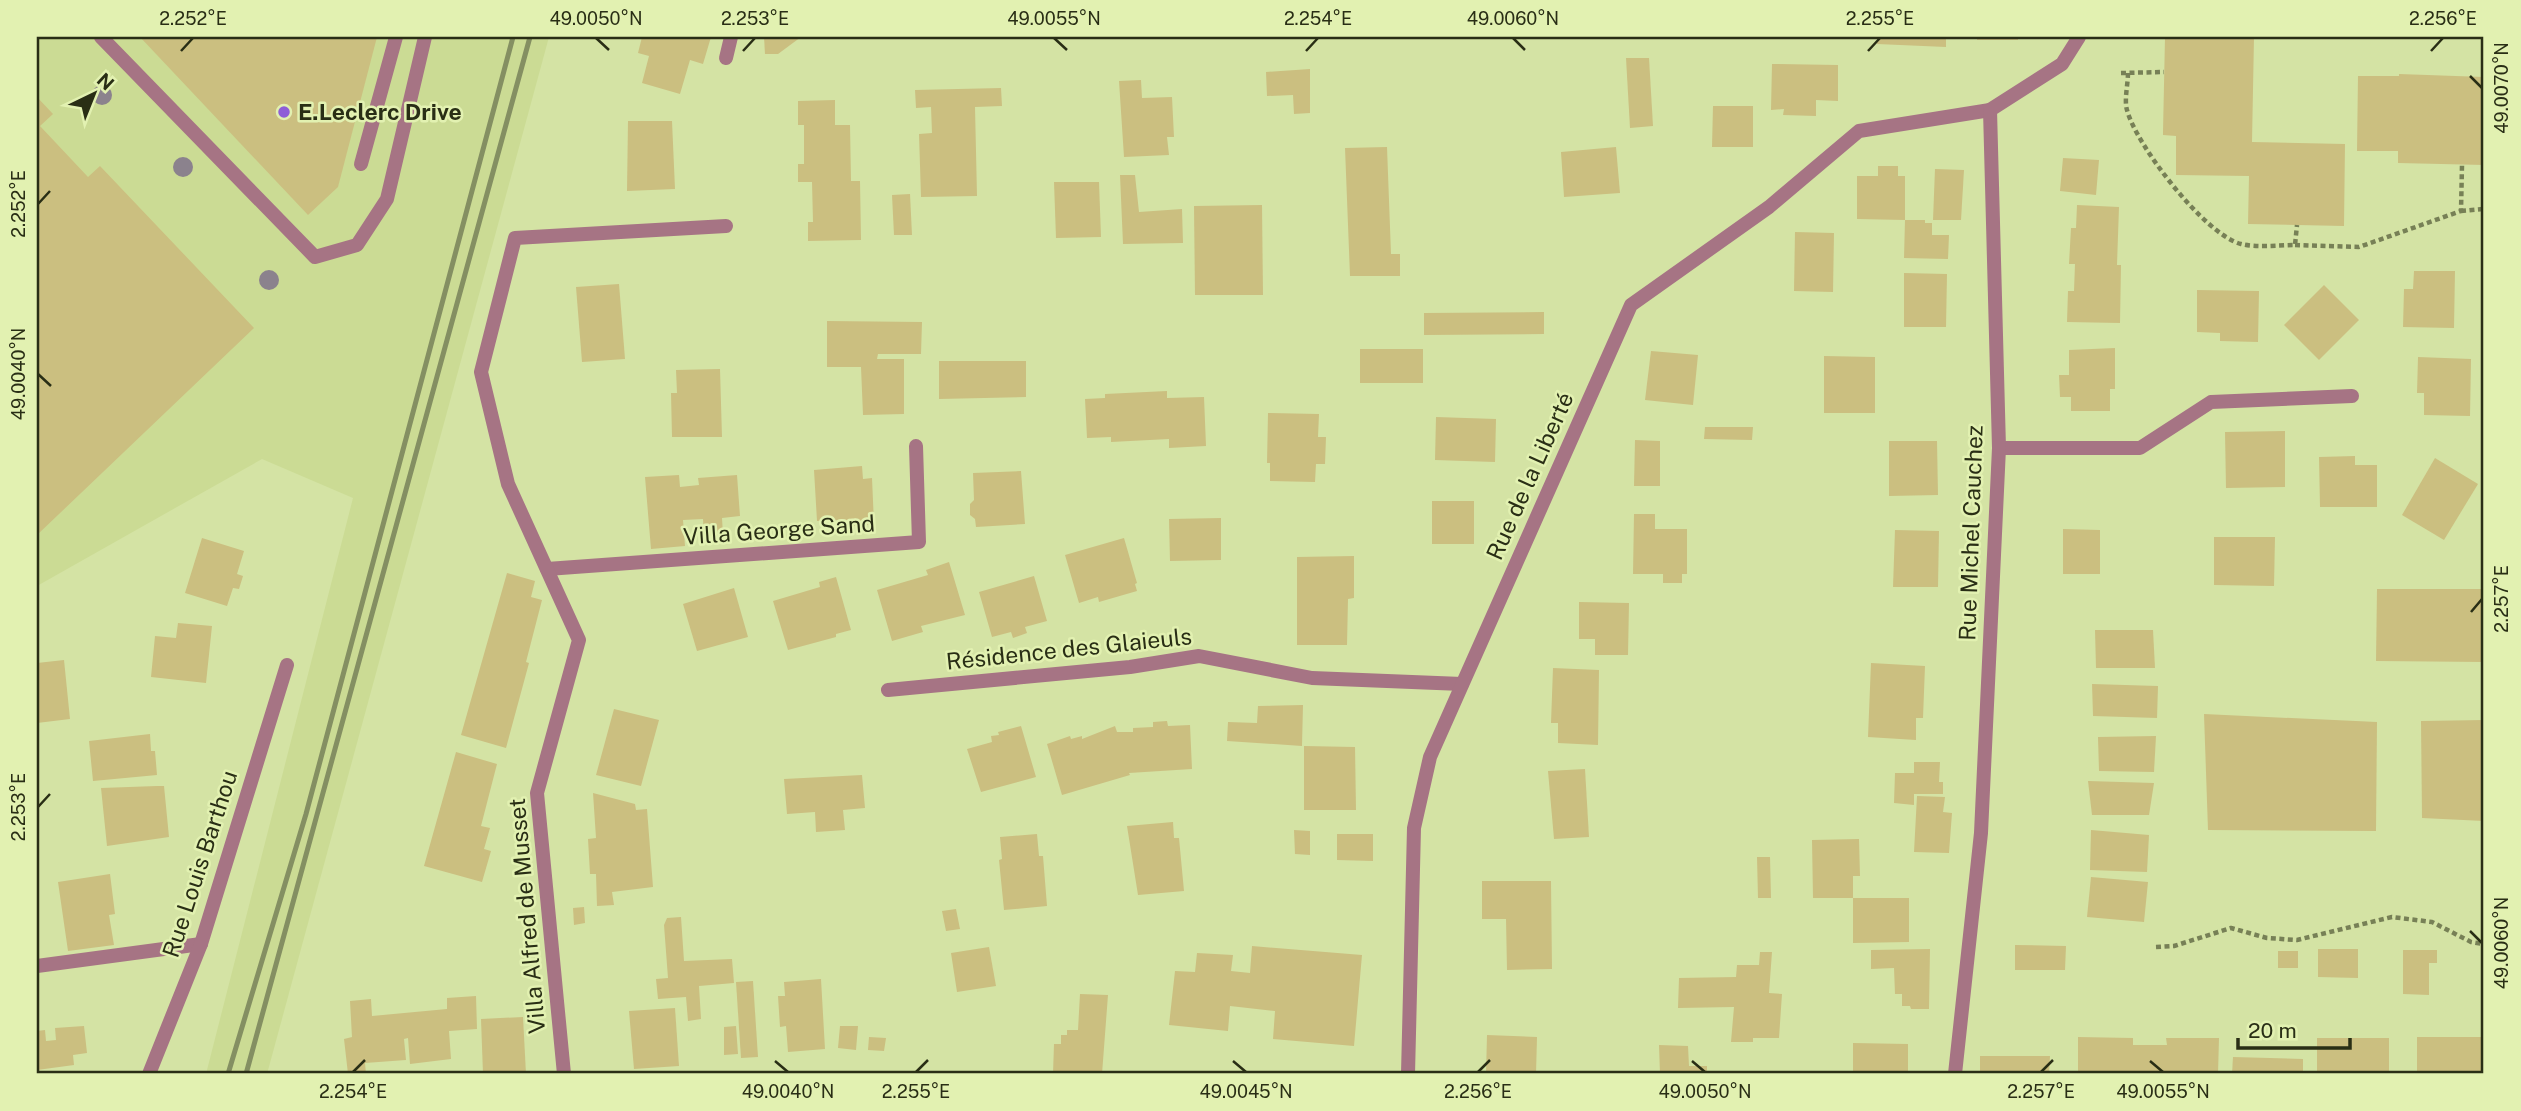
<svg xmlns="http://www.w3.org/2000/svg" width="2521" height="1111" viewBox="0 0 2521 1111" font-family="'Public Sans',sans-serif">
	<rect width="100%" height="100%" fill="#d4e3a4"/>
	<polygon fill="#cbdb94" points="37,37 549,37 267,1074 206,1074 353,498 262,459 37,586"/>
	<g fill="#cbbf80">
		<polygon points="140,37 377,37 338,187 308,215"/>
		<polygon points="642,37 711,37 703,64 690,60 680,94 642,83 649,56 638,53"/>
		<polygon points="764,37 801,37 778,54 765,54"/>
		<polygon points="1877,37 1946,37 1946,47 1877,44"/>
		<rect x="1977" y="37" width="41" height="3"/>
		<polygon points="2165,37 2254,37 2252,142 2345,144 2344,226 2248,224 2249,176 2176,175 2176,136 2163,135 2163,132"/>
		<polygon points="1626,58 1649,58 1653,126 1630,128"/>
		<polygon points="1772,64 1838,65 1838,101 1816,100 1816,116 1783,115 1784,109 1771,110"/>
		<polygon points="1310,69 1310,113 1294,114 1293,95 1267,96 1266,72"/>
		<polygon points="2399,74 2484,77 2484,165 2398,163 2398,151 2357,151 2358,76 2399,76"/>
		<polygon points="1141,80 1142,98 1172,97 1174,137 1167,137 1169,155 1124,157 1119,81"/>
		<polygon points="1001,88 1002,106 975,107 977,196 921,197 919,134 932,133 931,107 916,108 915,90"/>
		<polygon points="37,97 53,114 40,126 88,177 100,166 254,328 37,535"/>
		<polygon points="835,100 835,125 850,125 851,181 860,181 861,240 808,241 808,222 813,222 812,182 798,182 798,164 804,164 804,125 798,125 798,101"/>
		<polygon points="1713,106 1753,106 1753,147 1712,147"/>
		<polygon points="628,121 672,121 675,189 627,191"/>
		<polygon points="1387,147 1391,254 1400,254 1400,276 1350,276 1345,148"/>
		<polygon points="1616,147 1620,193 1564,197 1561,152"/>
		<polygon points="2063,158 2099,160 2096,195 2060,191"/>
		<polygon points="1878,166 1898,166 1898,176 1905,176 1905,220 1857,219 1857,176 1878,176"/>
		<polygon points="1935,169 1964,170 1961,220 1933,220"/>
		<polygon points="1120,175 1135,175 1139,212 1182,209 1183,243 1123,244"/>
		<polygon points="1054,182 1099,182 1101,237 1056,238"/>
		<polygon points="910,194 912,235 894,235 892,195"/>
		<polygon points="1262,205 1263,295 1195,295 1194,206"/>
		<polygon points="2077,205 2119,207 2117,265 2121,265 2120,323 2067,322 2068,291 2074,291 2075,264 2069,264 2071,228 2076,228"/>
		<polygon points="1905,220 1925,220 1925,223 1932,223 1932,235 1949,235 1948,259 1904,258"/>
		<polygon points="1795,232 1834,233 1833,292 1794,291"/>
		<polygon points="2414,271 2455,271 2454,328 2403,327 2404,289 2413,289"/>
		<polygon points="1904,273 1947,274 1946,327 1904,327"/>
		<polygon points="619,284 625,359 582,362 576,287"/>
		<polygon points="2324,285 2359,320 2319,360 2284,325"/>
		<polygon points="2197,290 2259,291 2258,342 2220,341 2220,333 2197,332"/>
		<polygon points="1544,312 1544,334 1424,335 1424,313"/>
		<polygon points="827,321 922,322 921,354 878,354 877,359 904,359 904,414 863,415 861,367 827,367"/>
		<polygon points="2115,348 2115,389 2110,389 2110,411 2071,411 2071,397 2060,397 2059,375 2069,375 2069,350"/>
		<rect x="1360" y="349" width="63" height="34"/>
		<polygon points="1651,351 1698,355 1693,405 1645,400"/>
		<polygon points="1824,356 1875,357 1875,413 1824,413"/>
		<polygon points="2418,357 2471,359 2470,416 2424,415 2424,393 2417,393"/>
		<polygon points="939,361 1026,361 1026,397 939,399"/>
		<polygon points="720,369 722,437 672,437 671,393 677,393 676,370"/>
		<polygon points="1167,391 1167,398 1204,397 1206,446 1169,448 1169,439 1111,442 1111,437 1087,438 1085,399 1105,398 1105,394"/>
		<polygon points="1268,413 1319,414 1318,437 1326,437 1325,464 1316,464 1315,482 1270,481 1270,463 1267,463"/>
		<polygon points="1436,417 1496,419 1495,462 1435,460"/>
		<polygon points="1705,427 1753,427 1752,440 1704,439"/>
		<polygon points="2285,431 2285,487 2226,488 2225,432"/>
		<polygon points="1635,440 1660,441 1660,486 1634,486"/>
		<polygon points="1889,441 1937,441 1938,495 1889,496"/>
		<polygon points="2355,456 2355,465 2377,465 2377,507 2320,507 2319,457"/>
		<polygon points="2435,458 2478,484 2444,540 2402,515"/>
		<polygon points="862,466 863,479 872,478 874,524 840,527 840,520 817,521 814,470"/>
		<polygon points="1021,471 1025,524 976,527 975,519 970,515 970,504 974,500 973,473"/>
		<polygon points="679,475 680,487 699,485 698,478 737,475 740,516 722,518 723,535 704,536 703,519 683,520 685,546 651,549 645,477"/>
		<rect x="1432" y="501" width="42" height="43"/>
		<polygon points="1634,514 1655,514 1655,529 1687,529 1687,574 1682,574 1682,583 1663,583 1663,574 1633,574"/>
		<polygon points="1221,518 1221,560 1170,561 1169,519"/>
		<polygon points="2063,529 2100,530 2100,574 2063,574"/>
		<polygon points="1895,530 1939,531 1938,587 1893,587"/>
		<polygon points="2214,537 2275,537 2274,586 2214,585"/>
		<polygon points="202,538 244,551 237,574 243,576 239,589 233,588 227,606 185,593"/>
		<polygon points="1124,538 1137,583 1135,584 1137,591 1099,602 1098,597 1079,603 1065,555"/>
		<polygon points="1354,556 1354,598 1348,599 1347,645 1297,645 1297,557"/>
		<polygon points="949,562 965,615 921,626 923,632 892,641 877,590 928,575 926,570"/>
		<polygon points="507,573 535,581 531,597 542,600 526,662 529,663 506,748 461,735"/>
		<polygon points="1034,576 1047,621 1025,627 1027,633 1013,638 1011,632 992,637 979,592"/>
		<polygon points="836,577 851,630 836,634 836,637 788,650 773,601 820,587 819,582"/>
		<polygon points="734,588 748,637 697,651 683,604"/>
		<polygon points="2377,589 2484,589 2484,662 2376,661"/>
		<polygon points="1579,602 1629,603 1628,655 1595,655 1595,639 1579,639"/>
		<polygon points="178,623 212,626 206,683 151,677 155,636 176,638"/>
		<polygon points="2095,630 2153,630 2155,668 2096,668"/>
		<polygon points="64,660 70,719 37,723 37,663"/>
		<polygon points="1871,663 1925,666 1923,718 1916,718 1916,740 1868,737"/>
		<polygon points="1553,668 1599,670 1598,745 1558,743 1558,723 1551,723"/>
		<polygon points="2092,684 2158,686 2157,718 2093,716"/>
		<polygon points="1303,705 1302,746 1227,741 1228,722 1257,723 1258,706"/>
		<polygon points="614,709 659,720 641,786 596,775"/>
		<polygon points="2204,714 2377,722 2376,831 2208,830"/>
		<polygon points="2484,720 2484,821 2422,818 2421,721"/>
		<polygon points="1167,721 1168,726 1190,725 1192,769 1129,773 1130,775 1062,795 1047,744 1070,736 1071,739 1082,736 1082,739 1115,726 1117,732 1133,732 1133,728 1153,727 1153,722"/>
		<polygon points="1021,726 1036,777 981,792 967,749 992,742 991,736 999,735 998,732"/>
		<polygon points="150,734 151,751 155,751 157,775 93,781 89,741"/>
		<polygon points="2156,736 2154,772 2099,771 2098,737"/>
		<polygon points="1304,746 1355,747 1356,810 1304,810"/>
		<polygon points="456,752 497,764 481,826 490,828 484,849 491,851 482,882 424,866"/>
		<polygon points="1914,762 1940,762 1939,782 1943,782 1943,794 1914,794 1914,805 1894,803 1895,773 1914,773"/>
		<polygon points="1585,769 1589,837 1554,839 1548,771"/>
		<polygon points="862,775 865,808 843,810 845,830 816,832 815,812 787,814 784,779"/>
		<polygon points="2088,781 2154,783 2149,815 2092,815"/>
		<polygon points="157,786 164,786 169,837 107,846 101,788"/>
		<polygon points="593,793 635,804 636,810 647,809 653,887 612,892 614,905 597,906 596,874 590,874 588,839 596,838"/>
		<polygon points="1917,796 1945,797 1943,812 1952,813 1949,853 1914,852"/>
		<polygon points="1173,822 1174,838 1179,838 1184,891 1138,895 1127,826"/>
		<polygon points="1294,830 1310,831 1310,855 1295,854"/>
		<polygon points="2091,830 2149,835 2147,872 2090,870"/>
		<polygon points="1037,834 1039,856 1043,856 1047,906 1004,910 999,860 1002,859 1000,837"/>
		<polygon points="1337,834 1373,834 1373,861 1337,860"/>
		<polygon points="1859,839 1860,876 1853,876 1853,898 1813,898 1812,840"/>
		<polygon points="1757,857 1770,857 1771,898 1758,898"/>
		<polygon points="110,874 115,914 109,915 114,945 68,951 58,882"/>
		<polygon points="2091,877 2148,882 2144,922 2087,917"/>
		<polygon points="1482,881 1551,881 1552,969 1507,970 1506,919 1482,919"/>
		<polygon points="1853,898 1909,898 1909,942 1853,943"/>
		<polygon points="584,907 585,923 574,925 573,908"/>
		<polygon points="956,909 960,929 946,931 942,911"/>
		<polygon points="681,917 684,961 732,959 734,983 699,986 701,1019 688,1021 686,997 658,999 656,979 668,978 664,925 667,918"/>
		<polygon points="2015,945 2066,946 2065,970 2015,970"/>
		<polygon points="1252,946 1362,955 1354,1046 1273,1039 1275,1011 1230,1006 1228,1031 1169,1025 1175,971 1195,972 1197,953 1233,955 1231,971 1250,973"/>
		<polygon points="989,947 996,986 957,992 951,953"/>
		<polygon points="1930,949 1929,1009 1911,1009 1910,1006 1902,1006 1902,994 1895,994 1894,968 1871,969 1871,950"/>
		<polygon points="2318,949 2358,949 2358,978 2318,977"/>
		<polygon points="2403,950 2437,950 2437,963 2429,963 2429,995 2403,994"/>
		<rect x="2278" y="951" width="20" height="17"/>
		<polygon points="1760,952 1772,952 1769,993 1782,994 1779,1038 1753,1038 1753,1042 1731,1042 1734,1007 1678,1008 1679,978 1736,977 1737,965 1759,965"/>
		<polygon points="821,979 825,1049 788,1052 786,1026 780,1027 778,996 785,996 784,982"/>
		<polygon points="753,981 758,1057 741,1058 736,982"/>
		<polygon points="1080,994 1108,995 1102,1074 1053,1074 1054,1044 1061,1044 1061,1035 1067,1035 1067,1030 1078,1030"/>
		<polygon points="476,996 477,1029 449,1031 451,1059 410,1064 408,1038 404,1039 406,1060 365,1063 366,1074 348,1074 344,1039 352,1037 350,1001 371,999 372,1016 447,1009 447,998"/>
		<polygon points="675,1008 679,1066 634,1069 629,1011"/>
		<polygon points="523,1017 526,1074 483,1074 481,1019"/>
		<polygon points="84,1026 87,1053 73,1055 74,1065 37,1070 37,1031 45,1030 46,1041 56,1040 55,1028"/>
		<polygon points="736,1026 738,1054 724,1055 724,1027"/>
		<polygon points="840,1026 858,1026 856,1050 838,1048"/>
		<polygon points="1487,1035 1537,1037 1536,1074 1486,1074"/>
		<polygon points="869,1037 886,1038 884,1051 868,1050"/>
		<polygon points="2078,1037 2133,1038 2133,1045 2167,1045 2166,1038 2219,1038 2218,1074 2078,1074"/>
		<rect x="2417" y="1037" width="67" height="37"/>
		<rect x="2317" y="1038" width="72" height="36"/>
		<polygon points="1853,1043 1908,1044 1908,1074 1853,1074"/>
		<polygon points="1659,1045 1688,1046 1689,1066 1707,1066 1707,1074 1660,1074"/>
		<polygon points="1980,1056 2050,1056 2049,1074 1980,1074"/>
		<polygon points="2233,1057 2303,1059 2303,1074 2232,1074"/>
	</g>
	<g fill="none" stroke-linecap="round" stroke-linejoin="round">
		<g stroke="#778056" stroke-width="4.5" stroke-dasharray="5 3.5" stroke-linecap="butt">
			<polyline points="2121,73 2164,72"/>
			<path d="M2128,73C2128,84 2124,100 2127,110C2136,145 2205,235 2241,244C2257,248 2278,245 2295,245L2297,225"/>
			<polyline points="2461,211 2484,209"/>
			<polyline points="2295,245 2359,247 2461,211 2462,165"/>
			<polyline points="2156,947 2174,946 2231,928 2267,938 2297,940 2392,917 2432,922 2471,942 2484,944"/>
		</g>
		<g stroke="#a67484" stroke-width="14">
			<polyline points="101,37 315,257 357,245 387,199 425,37"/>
			<polyline points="361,164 396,37"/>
			<polyline points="37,966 201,944"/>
		</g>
		<g stroke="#a67484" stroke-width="14">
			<polyline points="726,58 731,37"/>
			<polyline points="1999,448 2140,448 2211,402 2352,396"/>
			<polyline points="547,569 919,542 916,446"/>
			<polyline points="888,690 1130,667 1199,656 1312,678 1462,684"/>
			<polyline points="149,1074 201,944 287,665"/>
			<polyline points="564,1074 537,793 579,640 508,484 481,372 515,238 726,226"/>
			<polyline points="1408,1074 1414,828 1430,757 1631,305 1769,207 1859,131 1990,110"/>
			<polyline points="1955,1074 1981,833 1999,448 1990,110 2062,64 2079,37"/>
		</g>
		<g stroke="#848f62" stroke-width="5">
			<polyline points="228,1074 306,814 513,37"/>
			<polyline points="246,1074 530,37"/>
		</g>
	</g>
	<g fill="#8b828d">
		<circle cx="102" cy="95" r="10"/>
		<circle cx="183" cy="167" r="10"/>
		<circle cx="269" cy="280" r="10"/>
	</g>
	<path fill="none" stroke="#292e15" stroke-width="2.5" d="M596,38L609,50M1054,38L1067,50M1513,38L1525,50M181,51L193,38M743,51L755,38M1306,51L1318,38M1868,51L1880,38M2431,51L2443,38M2470,76L2482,88M38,204L50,191M38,374L51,386M2471,612L2482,599M38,807L50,794M2470,931L2482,943M775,1061L788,1072M1233,1061L1246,1072M1692,1061L1705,1072M2150,1061L2163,1072M353,1072L365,1060M916,1072L928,1060M1478,1072L1490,1060M2041,1072L2053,1060"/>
	<circle fill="#8e5ed7" stroke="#e2f1b1" stroke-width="2.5" cx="284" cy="112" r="7"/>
	<g text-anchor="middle" stroke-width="5" stroke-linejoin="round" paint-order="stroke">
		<g font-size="23" font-weight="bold" fill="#292e15" stroke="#e2f1b1" text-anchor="start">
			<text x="298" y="120">E.Leclerc Drive</text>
		</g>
		<g font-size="23" fill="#292e15" stroke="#e2f1b1">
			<text transform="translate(1530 476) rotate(-66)" y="8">Rue de la Liberté</text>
			<text transform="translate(779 530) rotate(-4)" y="8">Villa George Sand</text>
			<text transform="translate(1971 533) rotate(-88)" y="8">Rue Michel Cauchez</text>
			<text transform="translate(1069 649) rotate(-6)" y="8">Résidence des Glaieuls</text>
			<text transform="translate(200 864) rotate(-72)" y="8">Rue Louis Barthou</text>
			<text transform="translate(527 916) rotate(-95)" y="8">Villa Alfred de Musset</text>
		</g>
	</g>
	<rect width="2521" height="1111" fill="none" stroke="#e2f1b1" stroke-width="77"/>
	<g transform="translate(94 94) rotate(43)" stroke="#e2f1b1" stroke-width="5" paint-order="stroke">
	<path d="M0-5L12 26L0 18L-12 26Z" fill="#292e15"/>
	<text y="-10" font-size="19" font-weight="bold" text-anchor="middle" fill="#292e15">N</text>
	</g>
	<path d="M2238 1038v10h112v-10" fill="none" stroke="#292e15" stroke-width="3.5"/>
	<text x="2248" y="1038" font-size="21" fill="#292e15" stroke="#e2f1b1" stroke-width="5" paint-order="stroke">20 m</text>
	<rect x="38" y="38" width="2444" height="1034" fill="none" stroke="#292e15" stroke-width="2.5"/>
	<g font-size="18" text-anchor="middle" fill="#292e15">
		<text x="193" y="25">2.252°E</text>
		<text x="596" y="25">49.0050°N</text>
		<text x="755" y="25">2.253°E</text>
		<text x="1054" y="25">49.0055°N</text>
		<text x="1318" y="25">2.254°E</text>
		<text x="1513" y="25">49.0060°N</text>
		<text x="1880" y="25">2.255°E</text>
		<text x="2443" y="25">2.256°E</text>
		<text transform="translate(2502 88) rotate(-90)" y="6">49.0070°N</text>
		<text transform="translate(19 204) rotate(-90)" y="6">2.252°E</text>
		<text transform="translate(19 374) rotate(-90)" y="6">49.0040°N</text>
		<text transform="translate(2502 599) rotate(-90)" y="6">2.257°E</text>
		<text transform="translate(19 807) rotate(-90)" y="6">2.253°E</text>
		<text transform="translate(2502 943) rotate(-90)" y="6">49.0060°N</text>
		<text x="353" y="1098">2.254°E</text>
		<text x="788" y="1098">49.0040°N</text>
		<text x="916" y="1098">2.255°E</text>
		<text x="1246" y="1098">49.0045°N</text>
		<text x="1478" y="1098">2.256°E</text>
		<text x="1705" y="1098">49.0050°N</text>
		<text x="2041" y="1098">2.257°E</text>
		<text x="2163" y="1098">49.0055°N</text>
	</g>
</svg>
